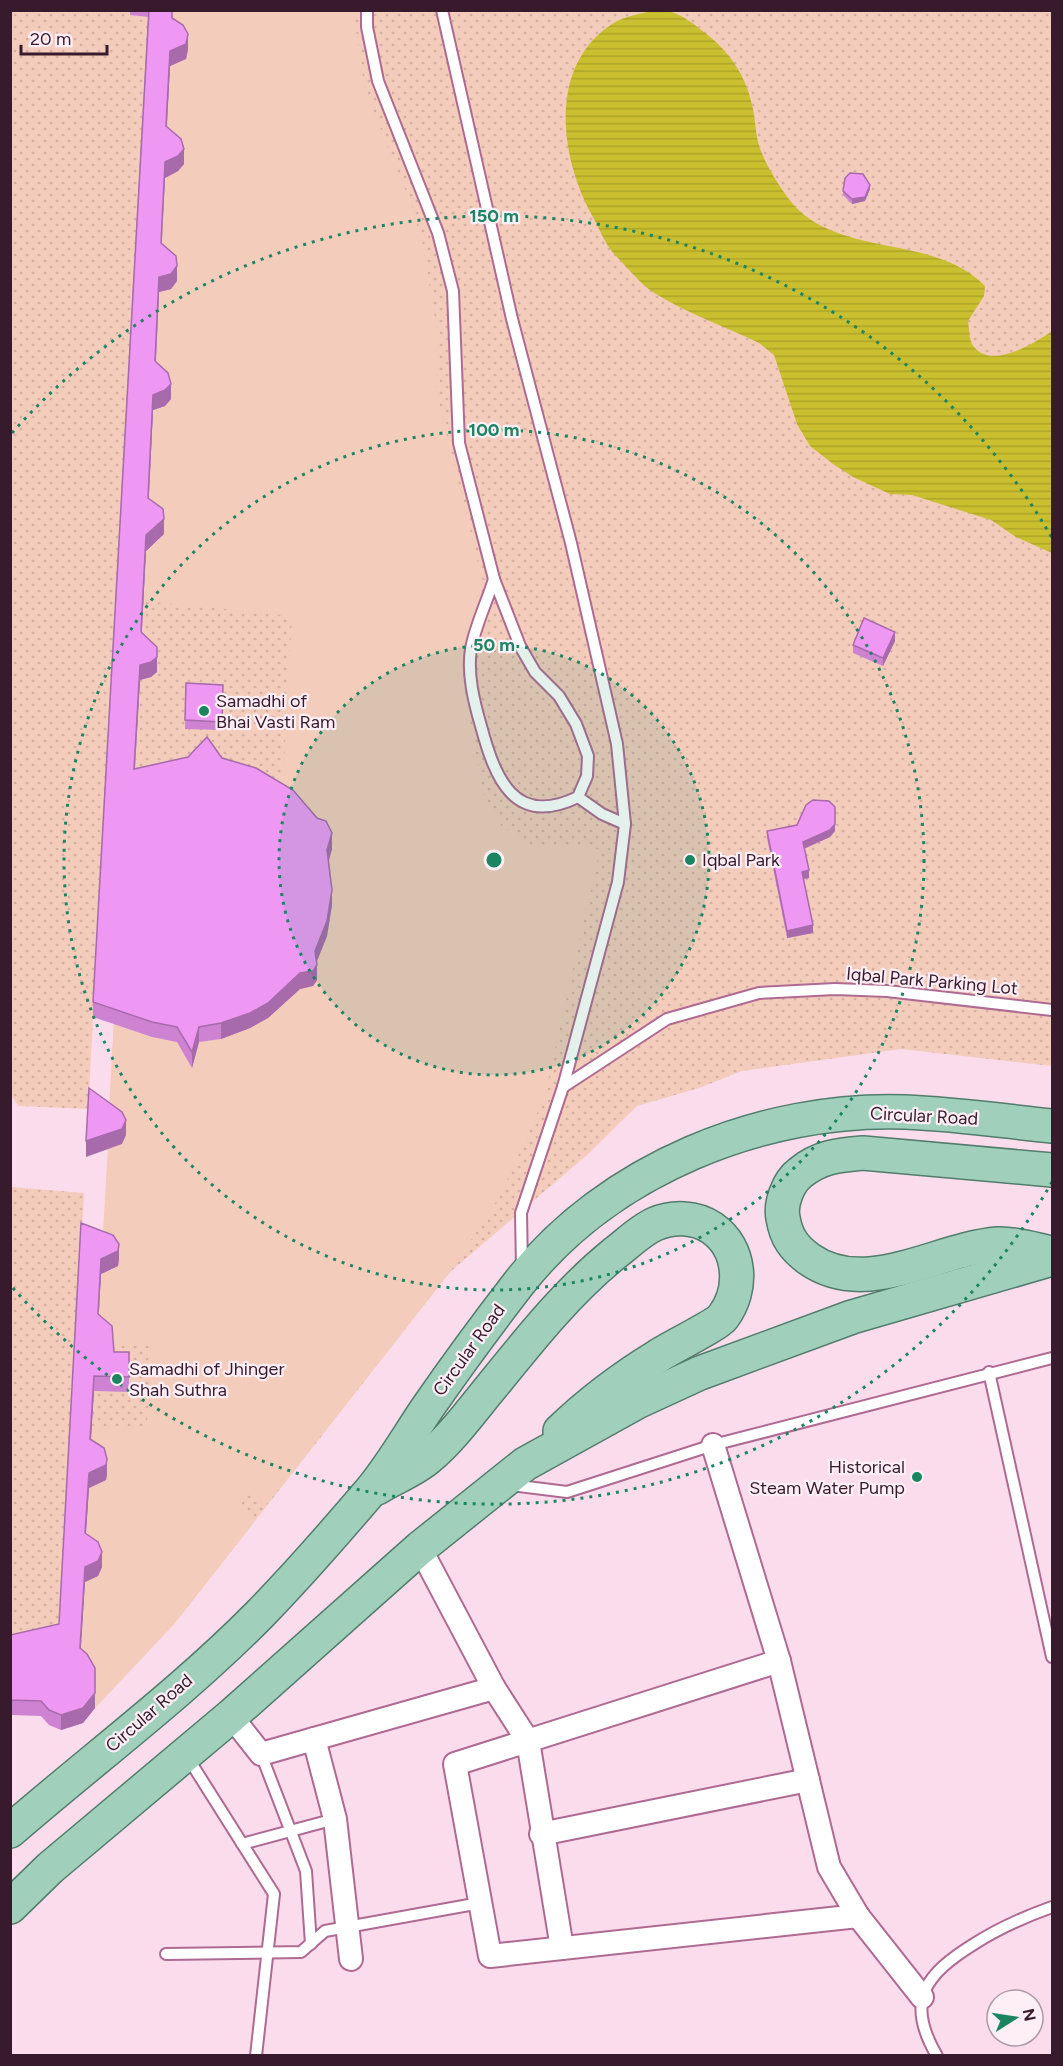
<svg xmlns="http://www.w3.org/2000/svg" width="1063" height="2066" viewBox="0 0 1063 2066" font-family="Figtree,sans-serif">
	<defs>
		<pattern id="grass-dots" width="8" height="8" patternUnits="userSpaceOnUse" patternTransform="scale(1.5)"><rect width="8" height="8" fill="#f4ccbb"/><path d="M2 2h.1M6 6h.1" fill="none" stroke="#d2afa1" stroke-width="1.8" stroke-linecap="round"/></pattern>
		<pattern id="water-rules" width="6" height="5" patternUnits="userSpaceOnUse" patternTransform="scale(1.5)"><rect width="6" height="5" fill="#cabf2e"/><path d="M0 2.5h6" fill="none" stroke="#aea429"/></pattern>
	</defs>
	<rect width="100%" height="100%" fill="#fbdcec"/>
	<g fill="url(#grass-dots)">
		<polygon points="130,10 130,15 149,17 88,1109 19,1106 11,1096 10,11"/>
		<polygon points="172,11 1052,11 1052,1066 901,1049 742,1071 699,1088 637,1106 586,1156 450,1272 175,1623 95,1708 94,1577 102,1567 90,1482 90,1461 101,1270 112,1270 118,1264 108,1146 120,1145 126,1135 112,1063 114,1020 198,1042 221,1039 268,1018 300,989 312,986 317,980 315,967 327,936 332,905 327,862 332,849 134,786 140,677 155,673 157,665 141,656 147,542 157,542 164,534 171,289 177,281 178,171 184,162 170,63 186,59 188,49"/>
		<polygon points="11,1187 84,1193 58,1661 11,1680"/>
	</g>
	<polygon fill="#f4ccbb" points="172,11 353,11 365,90 411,204 422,241 438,335 436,391 483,583 464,648 462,676 483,793 502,827 532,845 580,845 600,850 544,1098 500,1196 450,1272 267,1504 252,1491 238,1507 254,1522 175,1623 95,1708 95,1683 80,1663 85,1577 97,1576 102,1564 85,1555 92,1426 147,1426 150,1346 114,1346 97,1337 101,1270 112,1270 118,1264 102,1249 108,1146 120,1145 125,1139 125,1131 108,1124 114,1020 198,1042 221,1039 268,1018 300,989 312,986 317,980 315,967 327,936 332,905 327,862 332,849 282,798 292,616 144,601 147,542 157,542 164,534 163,526 148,520 159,289 171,289 177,281 160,266 165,172 178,171 184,162 166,150 170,63 186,59 187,44 172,37"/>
	<path fill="url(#water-rules)" d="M655,10C674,10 685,17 700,29C730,51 748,77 754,115C756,127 756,139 761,151C767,167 778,184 788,198C834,260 933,232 985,286L984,296L968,321C969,327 969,338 972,344C989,372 1035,343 1052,331V553L1016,537L991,520L912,495L890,494L853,477L833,464L810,446L797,424L774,355L759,343C726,327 687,313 656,294C642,286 628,268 616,256C606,246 600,230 593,217C560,159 547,66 612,24C624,16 641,14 655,10Z"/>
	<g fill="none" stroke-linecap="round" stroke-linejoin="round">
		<g stroke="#af6a92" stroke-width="14">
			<g id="lane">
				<polyline points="367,10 367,27 378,81 438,233 453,291 459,443 494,579"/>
				<polyline points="442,10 512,319 571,543 617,744 625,824 618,882 563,1087 521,1213 522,1268"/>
				<path d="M494,579L520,646L535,672L559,696L576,724L588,756L587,776L578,797C514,828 495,778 481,726C474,702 467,674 471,649C475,626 487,602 494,579Z"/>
				<polyline points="578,797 602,814 625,824"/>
				<polyline points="563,1087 667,1019 759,993 835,989 887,991 1052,1010"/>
				<polyline points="989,1372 1052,1657"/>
				<polyline points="511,1485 567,1492 713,1445 1052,1358"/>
				<polyline points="261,1754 306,1871 311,1944"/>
				<polyline points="188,1758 274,1894 256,2056"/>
				<polyline points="242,1844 335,1819"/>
				<polyline points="166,1954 301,1952 325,1931 480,1903"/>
				<path d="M937,2056C904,2000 926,1974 974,1944C999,1928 1024,1917 1052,1907"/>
			</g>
		</g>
		<g stroke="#af6a92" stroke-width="26">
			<g id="street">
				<polyline points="713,1445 779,1661 829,1867 858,1916 922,1997"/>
				<polyline points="420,1548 494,1688 528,1741 562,1948"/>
				<polyline points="779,1661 455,1764 490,1956 858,1916"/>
				<polyline points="231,1716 261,1754 494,1688"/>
				<polyline points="314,1739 335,1819 351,1959"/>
				<polyline points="541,1834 808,1780"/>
			</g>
		</g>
		<g stroke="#527c6c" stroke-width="36">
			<g id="primary">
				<path d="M1052,1170L863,1153C838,1155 819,1157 800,1173C788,1182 780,1204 783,1218C786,1237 794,1248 809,1259C866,1299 936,1249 998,1244C1015,1243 1036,1250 1052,1253"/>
				<path d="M377,1488C393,1478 414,1470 428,1458C452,1438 472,1410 492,1386C530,1339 567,1292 615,1253C627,1244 641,1230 655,1224C673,1216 696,1217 712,1228C741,1248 744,1289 723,1317C717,1325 670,1348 658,1356C622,1378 590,1402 560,1431"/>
				<path d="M10,1831C93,1759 182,1693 259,1615C296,1577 332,1536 367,1495C390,1469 408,1436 428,1407C457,1365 488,1323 519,1283C608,1169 763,1107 905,1112C954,1114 1004,1121 1052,1126"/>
				<polyline points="10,1907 50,1868 231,1716 420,1548 525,1464 637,1402 700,1373 852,1317 1052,1259"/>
			</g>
		</g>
		<use href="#lane" stroke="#fff" stroke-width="10"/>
		<use href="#street" stroke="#fff" stroke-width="22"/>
		<use href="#primary" stroke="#a0d0bc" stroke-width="33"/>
	</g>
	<g fill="#cd83d2">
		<polygon points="130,10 172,10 172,18 188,49 186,59 170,66 167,127 184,164 178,171 165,178 161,244 177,281 171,289 159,292 156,362 171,399 165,406 153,410 149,498 164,534 146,551 142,632 157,672 151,677 140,680 135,769 222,758 332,849 329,861 332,905 327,936 316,963 317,980 313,986 300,989 268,1018 250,1028 221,1039 199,1042 192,1068 177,1042 152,1037 93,1017 93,1002 148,17 130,15"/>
		<polygon points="870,189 865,201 852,204 843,195 843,191"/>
		<polygon points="895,641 883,666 853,653 853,645"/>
		<polygon points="186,683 223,685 222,730 185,729"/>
		<polygon points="797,825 835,831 830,837 804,849 809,878 804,879 813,933 787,938 767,838 767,831"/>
		<polygon points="81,1223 119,1259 118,1266 101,1274 98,1315 114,1352 129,1352 129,1392 94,1391 91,1440 107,1474 106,1480 89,1488 86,1534 102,1567 98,1576 85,1582 80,1649 95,1708 83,1723 61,1730 49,1725 41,1716 10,1715 10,1635 59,1624"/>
	</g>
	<g fill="#a76aab">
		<polygon points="188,34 188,49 186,59 170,66 166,141 170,51"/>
		<polygon points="184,149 184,164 178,171 165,178 161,259 165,162"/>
		<polygon points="870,185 870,189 865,201 852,204 852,199"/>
		<polygon points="177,266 177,281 171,289 159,292 155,376 159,277"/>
		<polygon points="171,384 171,399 165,406 153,410 148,513 153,395"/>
		<polygon points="164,519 164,534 146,551 141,647 146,535"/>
		<polygon points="895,632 895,641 883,666 883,658"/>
		<polygon points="157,647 157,672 151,677 140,680 134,784 140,665"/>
		<polygon points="835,824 835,831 830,837 803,849 803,842"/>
		<polygon points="332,833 332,849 327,865 327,850"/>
		<polygon points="809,870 809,878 802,879 802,872"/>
		<polygon points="332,890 332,905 327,936 315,966 315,951"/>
		<polygon points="813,925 813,933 787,938 787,931"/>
		<polygon points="317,965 317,980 313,986 300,989 268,1018 250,1028 221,1039 221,1023 300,973"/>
		<polygon points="199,1027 199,1042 192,1068 192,1052"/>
		<polygon points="126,1120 126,1135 122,1144 86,1157 86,1141"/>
		<polygon points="119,1244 119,1259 118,1266 101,1274 98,1329 101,1259"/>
		<polygon points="94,1376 94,1391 90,1454 90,1439"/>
		<polygon points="107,1459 107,1474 106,1480 89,1488 85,1548 85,1533 89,1473"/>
		<polygon points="102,1552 102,1567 98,1576 85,1582 80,1663 80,1648 85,1567"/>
		<polygon points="95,1693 95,1708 83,1723 61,1730 61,1715"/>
	</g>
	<g fill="#ee98f4" stroke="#a76aab" stroke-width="1.5">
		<polygon points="149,10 172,10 172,18 183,25 188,34 186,44 170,51 166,126 181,139 184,149 178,156 165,162 161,243 176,256 177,266 171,274 159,277 155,361 168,373 171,384 165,390 153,395 148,498 163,509 164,519 146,535 141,632 157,647 157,657 151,662 140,665 134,769 188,757 207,737 222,758 256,768 293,790 317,818 326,821 332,833 327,850 332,890 327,921 315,951 317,965 313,971 300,973 268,1003 250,1013 221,1023 199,1027 192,1052 177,1027 152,1022 93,1002"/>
		<polygon points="850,173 863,174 870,185 865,197 852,199 843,191 845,178"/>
		<polygon points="864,618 895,632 883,658 853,645"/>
		<polygon points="186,683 223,685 222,722 185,720"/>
		<polygon points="813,800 829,801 835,807 835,824 830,830 803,842 809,870 802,872 813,925 787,931 767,831 797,825 806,805"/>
		<polygon points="89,1088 122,1112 126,1120 122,1129 86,1141"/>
		<polygon points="81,1223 113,1235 119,1244 118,1251 101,1259 98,1314 112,1326 114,1352 129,1352 129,1377 94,1376 90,1439 104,1448 107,1459 106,1465 89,1473 85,1533 98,1542 102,1552 98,1561 85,1567 80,1648 87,1654 95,1668 95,1693 83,1708 61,1715 49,1710 41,1701 10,1700 10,1635 59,1624"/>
	</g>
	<circle cx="494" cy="860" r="215" fill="#1b8562" fill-opacity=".12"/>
	<g fill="none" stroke="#1b8562" stroke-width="3" stroke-dasharray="3 6">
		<circle cx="494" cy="860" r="215"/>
		<circle cx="494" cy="860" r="430"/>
		<path d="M1052 1182A644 644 0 0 1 12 1287M12 433A644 644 0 0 1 1052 538"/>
	</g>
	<g fill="#1b8562" stroke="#feeef6" stroke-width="2">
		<circle cx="204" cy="711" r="6"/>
		<circle cx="690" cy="860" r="6"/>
		<circle cx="117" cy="1379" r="6"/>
		<circle cx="917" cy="1477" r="6"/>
	</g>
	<g text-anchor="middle" stroke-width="4.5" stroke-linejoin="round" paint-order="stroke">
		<g font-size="18" fill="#371b2c" stroke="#feeef6" text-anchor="start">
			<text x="216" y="707">Samadhi of<tspan x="216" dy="21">Bhai Vasti Ram</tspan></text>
			<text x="702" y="866">Iqbal Park</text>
			<text x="129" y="1375">Samadhi of Jhinger<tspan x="129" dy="21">Shah Suthra</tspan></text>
			<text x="905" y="1473" text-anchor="end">Historical<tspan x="905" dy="21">Steam Water Pump</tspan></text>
		</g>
		<g font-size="18" fill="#371b2c" stroke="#feeef6">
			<text transform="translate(932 981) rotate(5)" y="6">Iqbal Park Parking Lot</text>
			<text transform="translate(924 1116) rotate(3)" y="6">Circular Road</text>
			<text transform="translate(469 1350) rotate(-54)" y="6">Circular Road</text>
			<text transform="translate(149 1713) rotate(-41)" y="6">Circular Road</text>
		</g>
	</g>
	<circle cx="494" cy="860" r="9" fill="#1b8562" stroke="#feeef6" stroke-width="3"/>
	<g font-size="18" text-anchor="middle" font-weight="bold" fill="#1b8562" stroke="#feeef6" stroke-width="4.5" stroke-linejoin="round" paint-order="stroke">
		<text x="494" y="222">150 m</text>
		<text x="494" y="436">100 m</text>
		<text x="494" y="651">50 m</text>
	</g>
	<rect width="1063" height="2066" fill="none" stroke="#371b2c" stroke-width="24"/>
	<g transform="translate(1015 2018) rotate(78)"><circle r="28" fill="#feeef6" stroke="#ae9aa5" stroke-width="1.5"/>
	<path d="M0-4.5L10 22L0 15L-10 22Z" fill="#1b8562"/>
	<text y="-9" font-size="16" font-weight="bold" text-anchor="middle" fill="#371b2c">N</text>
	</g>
	<path d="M21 45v9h86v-9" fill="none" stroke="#371b2c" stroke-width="3"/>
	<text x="30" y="45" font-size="18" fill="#371b2c" stroke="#feeef6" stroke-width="4.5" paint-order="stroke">20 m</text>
</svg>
